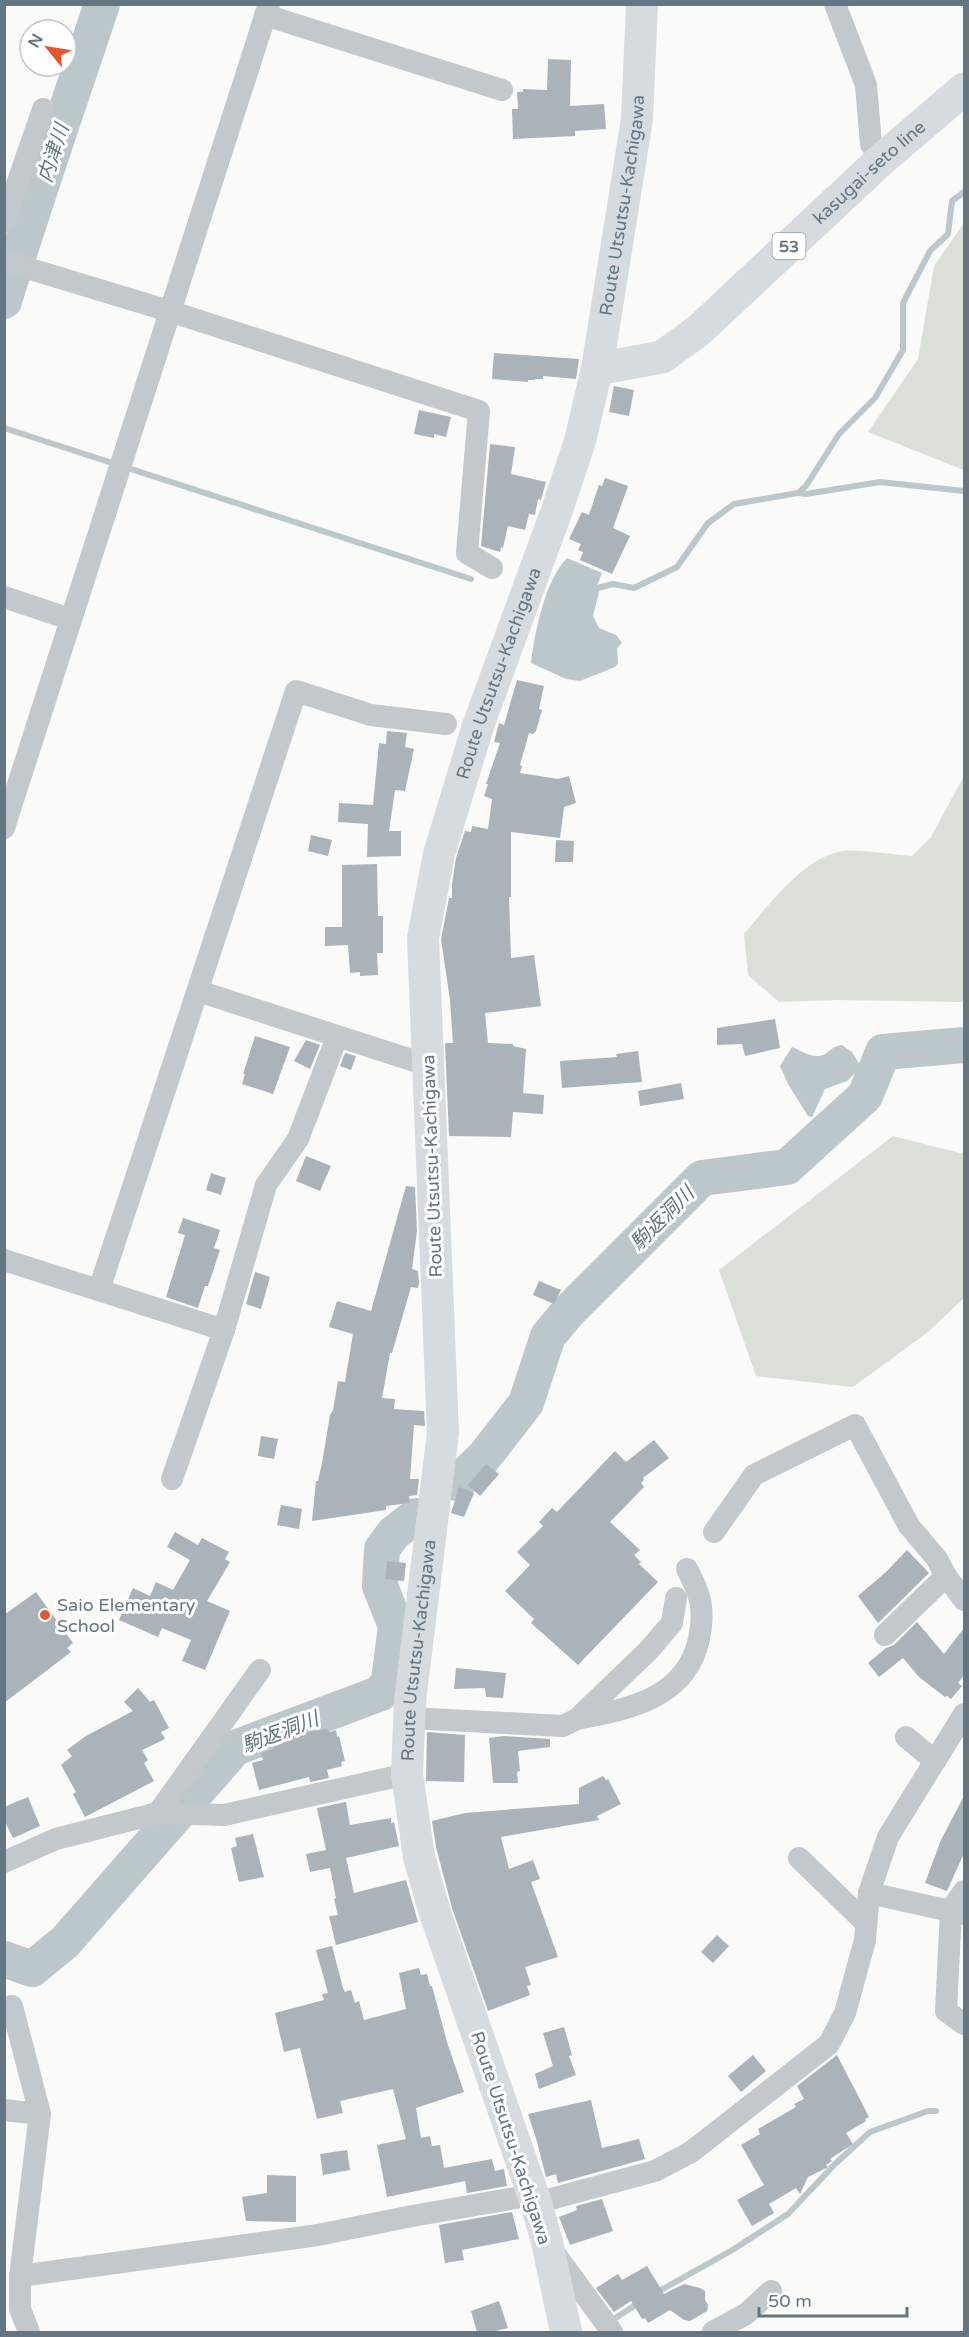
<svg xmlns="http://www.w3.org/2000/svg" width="969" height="2337" viewBox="0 0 969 2337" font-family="'Varela Round','Noto Sans JP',sans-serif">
	<rect width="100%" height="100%" fill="#fafaf8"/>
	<g fill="#dadfd7">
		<polygon points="964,223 964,470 868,432 918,359 934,266"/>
		<path d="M964,776V1002L838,1000L779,1002L748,975L744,934C768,906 804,857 842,851C859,849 893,855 912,856L931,837Z"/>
		<polygon points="893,1136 964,1154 964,1298 928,1332 853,1387 756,1376 719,1270"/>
	</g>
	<g fill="#bbc7cb">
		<path d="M567,558L602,573L597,586L600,588L593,616L599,628L616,635L622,643L617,648L618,663L615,667L580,681L566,679L531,663C535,631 545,581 567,558Z"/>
		<path d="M842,1045L852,1052L861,1067L847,1081L825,1089L812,1117L808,1116L788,1084L780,1066L792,1047C802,1051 814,1060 825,1054C832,1049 834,1046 842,1045Z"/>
	</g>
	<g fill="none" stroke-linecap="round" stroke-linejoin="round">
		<g stroke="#bbc7cb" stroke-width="6">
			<polyline points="4,428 471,579"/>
			<polyline points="798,493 806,494 880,482 964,491"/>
			<polyline points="594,589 613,584 634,588 677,567 708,523 734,504 798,493 806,486 839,434 875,398 903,350 903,303 930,251 948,234 952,201 964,192"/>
			<polyline points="654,2294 734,2249 788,2214 835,2164 870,2132 928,2111 936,2111"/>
			<polyline points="614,2319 640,2302"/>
		</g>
		<g stroke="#bbc7cb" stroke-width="36">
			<path d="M4,301C35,201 69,103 102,4"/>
			<polyline points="457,1483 484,1457 526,1403 548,1336 569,1311 702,1178 787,1167 865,1096 883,1052 964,1045"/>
			<polyline points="4,1959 32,1969 65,1942 235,1748 381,1693 389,1681 396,1626 380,1586 382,1549 394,1533 416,1516"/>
		</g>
	</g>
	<g fill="#aab3b9">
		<polygon points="548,59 571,60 570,106 604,104 606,129 575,131 575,136 513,139 512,109 518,109 517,92 523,92 523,89 547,90"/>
		<polygon points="494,353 579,359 576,379 543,376 543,379 535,379 535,380 528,380 528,382 492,379"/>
		<polygon points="614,386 634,390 629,416 609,412"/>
		<polygon points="419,410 451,417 446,437 434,434 434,438 414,434"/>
		<polygon points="490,444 515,447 511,474 546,482 541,500 538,499 535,515 529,514 525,530 508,526 503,548 501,547 500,552 481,546"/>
		<polygon points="605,478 628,486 613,528 630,536 612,574 580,560 583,552 578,550 581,544 569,539 582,512 589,515 599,485 602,486"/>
		<polygon points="517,680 544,686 539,709 542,710 536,731 533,734 529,733 520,765 522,766 520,773 558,779 569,776 576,803 564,807 560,838 511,832 511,897 509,897 511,958 534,955 541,1006 485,1013 488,1043 513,1044 513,1046 526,1049 523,1093 544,1095 543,1114 513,1112 511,1137 449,1136 445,1043 453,1043 450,1000 441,939 449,898 452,898 452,884 456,858 465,831 471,832 472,826 488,829 492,799 484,796 488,784 486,784 500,743 494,742 499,723 504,725"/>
		<polygon points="387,731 407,733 405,747 414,749 405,791 395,790 389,831 401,831 401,856 367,857 368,824 338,822 339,803 373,805 379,743 386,744"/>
		<polygon points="311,835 332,840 328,856 308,851"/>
		<polygon points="556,840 574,841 573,862 555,862"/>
		<polygon points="377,864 378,916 383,916 383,953 377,953 378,975 360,976 360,972 350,973 348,945 325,946 325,927 342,927 342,865"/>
		<polygon points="775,1019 780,1048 745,1056 742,1044 717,1045 717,1028"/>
		<polygon points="255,1036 290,1047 273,1094 242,1084 245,1074 243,1074"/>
		<polygon points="306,1040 320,1045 310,1069 294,1061"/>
		<polygon points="638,1051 642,1082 562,1088 560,1061 617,1057 616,1054"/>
		<polygon points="345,1053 356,1056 351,1070 340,1066"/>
		<polygon points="681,1083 684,1099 640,1106 638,1091"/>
		<polygon points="306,1156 331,1166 320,1191 296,1181"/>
		<polygon points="211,1173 226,1178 221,1195 206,1190"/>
		<polygon points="406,1186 415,1187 417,1231 412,1269 418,1271 419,1283 418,1288 411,1287 392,1353 390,1353 382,1398 395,1399 394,1409 424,1411 425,1426 414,1425 410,1479 419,1479 417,1495 409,1496 410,1503 386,1506 386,1510 312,1521 316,1481 318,1481 322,1463 330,1415 333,1410 338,1381 345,1382 353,1334 329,1327 337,1301 371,1311"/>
		<polygon points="183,1218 220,1230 214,1248 220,1250 208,1286 205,1286 198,1308 166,1297 185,1235 178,1233"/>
		<polygon points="255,1272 270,1277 261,1309 246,1304"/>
		<polygon points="539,1281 561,1290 554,1304 533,1295"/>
		<polygon points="261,1436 278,1439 274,1459 258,1456"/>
		<polygon points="654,1440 669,1458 643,1478 644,1480 641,1483 644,1487 610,1522 640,1550 634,1555 641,1562 639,1564 658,1582 578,1665 531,1623 534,1619 505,1591 530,1565 517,1552 543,1526 539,1522 552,1508 557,1512 615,1451 626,1462"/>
		<polygon points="486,1464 499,1474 480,1496 468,1485"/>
		<polygon points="459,1487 474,1493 464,1517 451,1513"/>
		<polygon points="281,1505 302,1509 299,1529 277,1525"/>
		<polygon points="175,1532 198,1545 202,1538 229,1552 225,1559 230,1562 207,1601 230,1611 205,1670 182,1661 191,1640 162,1628 158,1637 119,1620 133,1588 150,1596 156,1582 173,1590 190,1560 167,1547"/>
		<polygon points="907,1550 929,1573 878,1623 858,1596 886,1572"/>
		<polygon points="387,1561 406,1563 404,1581 385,1579"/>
		<polygon points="36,1592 73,1643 67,1648 71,1652 4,1703 4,1615"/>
		<polygon points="917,1622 944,1654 964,1628 964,1675 958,1683 962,1686 951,1699 947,1696 945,1697 919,1677 903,1658 879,1677 868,1663 886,1648 894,1645"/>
		<polygon points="456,1668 506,1673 503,1698 486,1697 485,1688 454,1689"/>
		<polygon points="138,1688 150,1702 154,1700 169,1728 161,1732 165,1739 142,1750 148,1760 144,1763 154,1781 85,1817 73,1794 76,1792 61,1765 72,1756 67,1750 86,1736 133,1711 124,1702"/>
		<polygon points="326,1729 330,1732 336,1730 337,1737 339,1736 345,1761 341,1762 342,1766 327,1770 329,1778 310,1782 309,1777 259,1790 252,1763 263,1760 261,1753 274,1749 272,1744 298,1734"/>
		<polygon points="427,1732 465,1735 464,1782 426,1781"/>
		<polygon points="503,1736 550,1739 550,1747 518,1751 520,1771 517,1772 518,1783 493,1783 489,1738"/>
		<polygon points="603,1776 606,1780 608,1779 621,1804 597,1816 599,1820 501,1837 509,1869 533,1860 540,1879 531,1882 558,1957 525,1967 531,1985 527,1986 530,1995 488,2011 452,1908 436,1847 432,1821 465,1813 579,1804 579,1788"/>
		<polygon points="964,1796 964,1853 947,1891 925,1883 941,1840"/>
		<polygon points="28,1797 40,1826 13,1838 4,1820 4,1807"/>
		<polygon points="346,1802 350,1825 391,1818 391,1823 394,1822 399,1846 346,1858 354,1893 406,1880 418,1922 336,1945 329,1916 338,1915 334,1899 336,1898 330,1868 310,1872 306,1854 326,1850 317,1808"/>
		<polygon points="253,1834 264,1877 239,1882 231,1848 237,1846 235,1838"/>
		<polygon points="717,1935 729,1946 713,1963 701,1952"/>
		<polygon points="332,1946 343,1988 345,1992 351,1990 355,2003 359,2001 364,2020 406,2009 399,1973 419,1968 421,1975 427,1974 430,1986 432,1986 447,2042 464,2092 416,2108 421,2138 430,2136 432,2146 440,2145 444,2168 492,2159 495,2171 504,2169 507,2186 467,2193 465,2181 387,2197 377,2145 406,2139 393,2089 340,2101 343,2113 317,2119 300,2048 284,2052 275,2013 324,2000 322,1994 328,1993 316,1950"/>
		<polygon points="564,2027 572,2055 569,2056 576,2075 539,2089 535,2074 553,2066 543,2033"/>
		<polygon points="753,2055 766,2071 741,2092 728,2076"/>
		<polygon points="837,2055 869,2117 865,2119 866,2121 846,2133 853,2144 830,2159 832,2161 826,2165 828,2167 808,2177 800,2194 796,2188 769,2204 774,2213 752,2226 737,2200 764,2185 741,2145 760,2134 758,2129 796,2107 794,2104 804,2099 797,2086"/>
		<polygon points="591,2100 602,2148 639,2139 645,2159 558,2183 556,2174 546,2177 536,2138 528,2114"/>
		<polygon points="347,2150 350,2170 323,2175 320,2154"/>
		<polygon points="267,2175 296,2176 296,2222 246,2221 242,2197 267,2193"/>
		<polygon points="602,2199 613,2231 570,2245 559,2217 577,2210 576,2206"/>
		<polygon points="512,2212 519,2239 462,2250 464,2260 445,2263 439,2225"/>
		<polygon points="647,2266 664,2294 684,2284 700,2288 705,2291 705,2300 708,2305 707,2311 690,2321 684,2320 670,2310 648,2323 645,2318 642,2319 631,2301 614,2312 596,2288 618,2274 622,2280"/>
		<polygon points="499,2301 508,2328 492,2332 477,2332 471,2311"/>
	</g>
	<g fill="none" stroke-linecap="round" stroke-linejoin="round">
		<g stroke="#c3c8cc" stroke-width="22">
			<polyline points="835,4 866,85 871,144 881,160"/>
			<polyline points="265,15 502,90"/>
			<polyline points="4,222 43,109"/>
			<polyline points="4,261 169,311 479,411 467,553 492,568"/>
			<polyline points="4,597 70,619"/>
			<polyline points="4,828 269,4"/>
			<polyline points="198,991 427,1065"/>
			<polyline points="4,1260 224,1330"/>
			<polyline points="99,1290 296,691 371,715 446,724"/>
			<polyline points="172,1479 224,1330 266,1185 298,1139 337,1037"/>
			<polyline points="714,1532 754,1475 855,1425 909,1526 937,1559 946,1576 964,1600"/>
			<polyline points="885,1635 946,1576"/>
			<polyline points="410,1718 563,1726 577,1719 648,1651 672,1623 676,1598"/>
			<path d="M577,1719C628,1709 686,1699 699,1639C705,1610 701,1595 687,1569"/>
			<polyline points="906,1737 935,1761"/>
			<polyline points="158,1813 260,1670"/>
			<polyline points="799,1858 866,1923"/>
			<polyline points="4,1862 56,1839 158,1813 224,1815 407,1774"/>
			<polyline points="964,1891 951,1910 946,2011 964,2024"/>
			<polyline points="869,1893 964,1914"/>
			<polyline points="12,2006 40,2114 20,2276 20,2309 29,2332"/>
			<polyline points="4,2110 40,2114"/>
			<polyline points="536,2203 655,2171 691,2152 829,2044 845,2013 865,1940 869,1893 888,1837 964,1714"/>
			<polyline points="553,2251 612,2332"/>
			<polyline points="20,2276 318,2235 412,2216 533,2195"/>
			<polyline points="713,2332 746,2314 771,2291"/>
		</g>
		<path stroke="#d6dbdf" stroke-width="32" id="s1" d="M566,2332L547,2242L536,2203L435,1913L419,1857L407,1774L410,1701L443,1433L423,938L439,854L478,726L557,510L580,441L597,369L637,119L642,4"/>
		<path stroke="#d6dbdf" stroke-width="33" id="s2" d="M597,369L662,357L698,331L881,160L964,89"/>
	</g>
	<circle fill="#e4572e" stroke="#fff" stroke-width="2" cx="45" cy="1615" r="6"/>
	<g text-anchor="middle" stroke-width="6" stroke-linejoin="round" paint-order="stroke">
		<rect fill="#fff" stroke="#939fa8" stroke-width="1.5" x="772.5" y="233" width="33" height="26" rx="4.5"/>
		<g font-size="16" font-weight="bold" fill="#657683">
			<text x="789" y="252">53</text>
		</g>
		<g font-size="18" fill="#657683" stroke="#fff">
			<text dy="6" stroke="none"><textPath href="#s2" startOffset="344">kasugai-seto line</textPath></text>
			<text dy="6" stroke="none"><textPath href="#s1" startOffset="2182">Route Utsutsu-Kachigawa</textPath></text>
			<text dy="6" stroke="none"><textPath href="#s1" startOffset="1696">Route Utsutsu-Kachigawa</textPath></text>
			<text transform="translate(432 1166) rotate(-92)" y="6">Route Utsutsu-Kachigawa</text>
			<text dy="6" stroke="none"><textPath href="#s1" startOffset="706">Route Utsutsu-Kachigawa</textPath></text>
			<text transform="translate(511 2138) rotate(72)" y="6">Route Utsutsu-Kachigawa</text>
		</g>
		<g font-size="18" fill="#657683" stroke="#fff" text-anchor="start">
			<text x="57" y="1611">Saio Elementary<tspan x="57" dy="21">School</tspan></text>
		</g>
		<g font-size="20" font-style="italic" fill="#60757c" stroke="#fff">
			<text transform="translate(53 153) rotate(-72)" y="7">内津川</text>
			<text transform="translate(662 1218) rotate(-45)" y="7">駒返洞川</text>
			<text transform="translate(280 1732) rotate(-21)" y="7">駒返洞川</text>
		</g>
	</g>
	<rect width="969" height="2337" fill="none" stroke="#657683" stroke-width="12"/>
	<g transform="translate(48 48) rotate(300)"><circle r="28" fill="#ffffff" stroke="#c1c8cd" stroke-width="1.5"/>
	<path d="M0-4.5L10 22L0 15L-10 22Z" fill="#e4572e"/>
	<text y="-9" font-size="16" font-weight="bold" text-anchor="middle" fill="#657683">N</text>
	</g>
	<path d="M759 2307v9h148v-9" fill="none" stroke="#657683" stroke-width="3"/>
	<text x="768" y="2307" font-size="18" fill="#657683" stroke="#ffffff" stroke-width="4.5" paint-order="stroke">50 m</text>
</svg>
